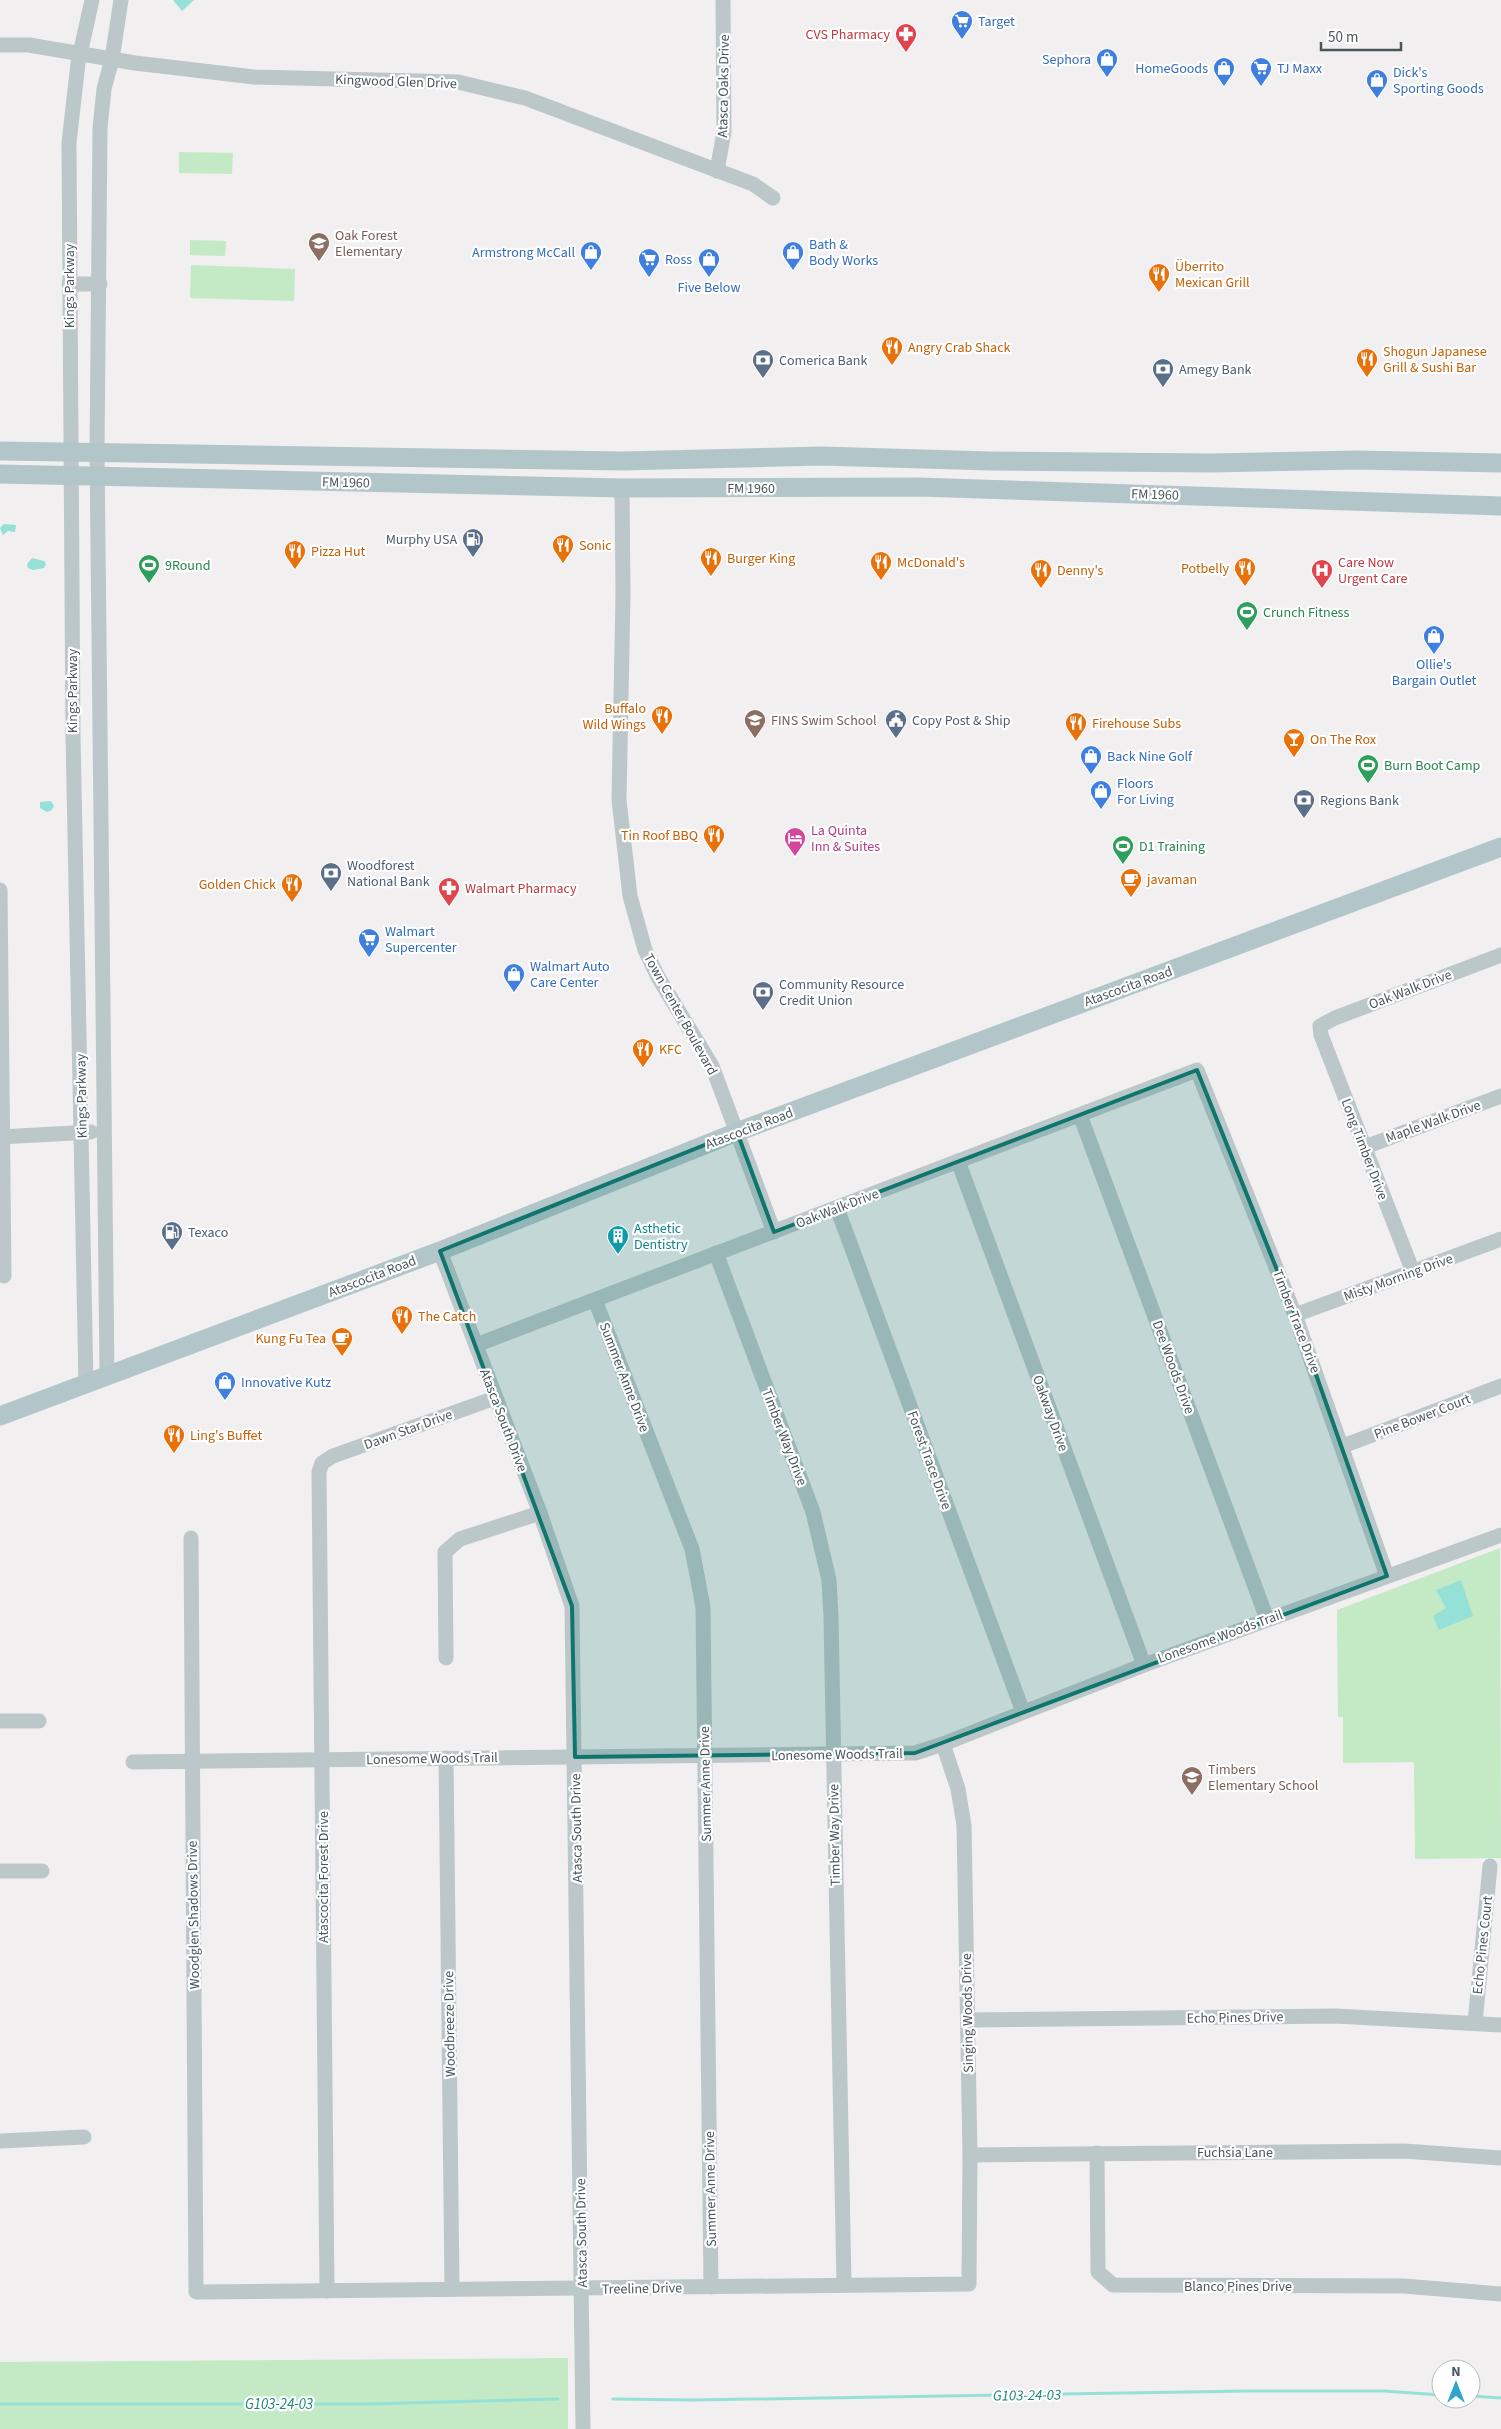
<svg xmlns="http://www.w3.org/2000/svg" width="1501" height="2429" viewBox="0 0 1501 2429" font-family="'Source Sans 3',sans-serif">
	<rect width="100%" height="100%" fill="#f1eff0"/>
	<g fill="#c3e9c5">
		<polygon points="179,152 233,153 232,174 179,173"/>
		<polygon points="190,240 226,241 225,256 190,255"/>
		<polygon points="191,265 295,269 294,301 190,298"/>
		<polygon points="1500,1548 1501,1858 1415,1859 1414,1762 1343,1763 1343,1717 1338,1717 1337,1610"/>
		<polygon points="568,2358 568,2429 0,2429 0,2362"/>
	</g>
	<g fill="#95e1d8">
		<polygon points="173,0 194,0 182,11"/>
		<polygon points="4,524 16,525 15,532 8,531 3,535 0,528"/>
		<polygon points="32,558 44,561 46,564 44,568 33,570 28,568 27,564"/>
		<polygon points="51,801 54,806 52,810 47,812 40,808 40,802"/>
		<polygon points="1461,1580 1473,1616 1439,1630 1433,1616 1446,1608 1436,1590"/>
	</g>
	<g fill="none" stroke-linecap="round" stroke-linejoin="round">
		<g stroke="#95e1d8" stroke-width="3">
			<polyline points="1471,2396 1501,2398"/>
			<polyline points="613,2399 694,2400 1247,2391 1384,2391 1441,2395"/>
			<polyline points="0,2404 369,2404 558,2399"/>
		</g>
		<g stroke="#bcc7ca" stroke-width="15">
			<polyline points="0,45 29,45 135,63 254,77 458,82 525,98 753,184 773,198"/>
			<polyline points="717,171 724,132 723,0"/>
			<polyline points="69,284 100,284"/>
			<polyline points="622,488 623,595 619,800 630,896 645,950 658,977 712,1066 774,1232"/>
			<polyline points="0,890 4,1276"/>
			<polyline points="1080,1115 1267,1619"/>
			<polyline points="0,1137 91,1132"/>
			<polyline points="1365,1147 1501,1096"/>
			<polyline points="958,1161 1144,1665"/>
			<polyline points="837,1208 1023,1712"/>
			<polyline points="440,1251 540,1513 572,1606 583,2429"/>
			<polyline points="716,1253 813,1512 829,1580 831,1617 844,2285"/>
			<polyline points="1413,1272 1321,1035 1320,1026 1335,1018 1501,955"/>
			<polyline points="595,1300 692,1549 703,1607 711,2287"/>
			<polyline points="1295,1315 1501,1239"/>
			<polyline points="476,1345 1197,1070 1295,1315 1387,1576"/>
			<polyline points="107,1376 97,453 100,128 104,89 112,59 121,0"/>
			<polyline points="86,1384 73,735 69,143 78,63 92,0"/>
			<polyline points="1343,1446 1501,1386"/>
			<polyline points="191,1538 196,2292 969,2284 970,2155 964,1825 958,1789 943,1744"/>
			<polyline points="446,1658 445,1552 460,1539 540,1513"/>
			<polyline points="0,1721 39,1721"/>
			<polyline points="446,1758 452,2289"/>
			<polyline points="133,1762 915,1753 943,1744 1144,1665 1501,1535"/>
			<polyline points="0,1871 42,1871"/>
			<polyline points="968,2020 1335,2016 1501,2025"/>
			<polyline points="1475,2023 1490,1866"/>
			<polyline points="0,2141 84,2137"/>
			<polyline points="1097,2153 1098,2272 1113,2285 1404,2286 1501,2294"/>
			<polyline points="970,2155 1404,2151 1501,2158"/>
			<polyline points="327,2291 319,1472 322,1463 333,1456 495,1398"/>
		</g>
		<g stroke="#b2c6ca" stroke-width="19">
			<polyline points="0,451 623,461 822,456 990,461 1212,463 1357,460 1501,463"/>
			<polyline points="0,474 622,488 919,487 1501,506"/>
			<polyline points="0,1416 440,1251 737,1132 1501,847"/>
		</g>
	</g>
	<path fill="#0f766e" fill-opacity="0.2" stroke="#0f766e" stroke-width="4" stroke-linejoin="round" d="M1197,1070L1295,1315L1387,1576L915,1753L575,1757L572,1606L440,1251L737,1132L774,1232Z"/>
	<defs>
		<g id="supermarket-pin" transform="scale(1.125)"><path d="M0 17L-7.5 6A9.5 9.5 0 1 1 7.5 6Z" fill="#3f7fe0" stroke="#fff"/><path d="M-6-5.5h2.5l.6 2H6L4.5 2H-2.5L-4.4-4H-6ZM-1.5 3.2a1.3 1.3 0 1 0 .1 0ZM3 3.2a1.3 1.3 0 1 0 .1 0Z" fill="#fff"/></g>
		<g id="pharmacy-pin" transform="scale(1.125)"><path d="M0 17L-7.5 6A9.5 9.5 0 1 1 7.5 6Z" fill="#e0444e" stroke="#fff"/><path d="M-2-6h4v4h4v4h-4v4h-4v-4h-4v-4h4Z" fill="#fff"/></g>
		<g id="shop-pin" transform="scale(1.125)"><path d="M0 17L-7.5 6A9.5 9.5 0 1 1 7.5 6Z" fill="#3f7fe0" stroke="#fff"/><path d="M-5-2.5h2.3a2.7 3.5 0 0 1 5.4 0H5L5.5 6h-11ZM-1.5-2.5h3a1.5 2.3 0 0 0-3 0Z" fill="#fff"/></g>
		<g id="school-pin" transform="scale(1.125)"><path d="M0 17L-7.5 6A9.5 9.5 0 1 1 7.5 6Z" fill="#8d6e63" stroke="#fff"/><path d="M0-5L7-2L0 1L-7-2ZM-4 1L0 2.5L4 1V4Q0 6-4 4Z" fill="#fff"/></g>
		<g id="restaurant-pin" transform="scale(1.125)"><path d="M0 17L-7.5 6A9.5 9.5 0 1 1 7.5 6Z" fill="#e8710a" stroke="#fff"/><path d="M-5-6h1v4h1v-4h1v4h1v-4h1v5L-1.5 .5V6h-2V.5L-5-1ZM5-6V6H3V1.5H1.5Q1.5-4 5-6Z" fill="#fff"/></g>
		<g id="bank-pin" transform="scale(1.125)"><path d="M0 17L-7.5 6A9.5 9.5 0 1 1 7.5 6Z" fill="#5c6f8a" stroke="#fff"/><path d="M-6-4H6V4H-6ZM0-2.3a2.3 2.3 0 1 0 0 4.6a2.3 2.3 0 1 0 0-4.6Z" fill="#fff"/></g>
		<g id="fuel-pin" transform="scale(1.125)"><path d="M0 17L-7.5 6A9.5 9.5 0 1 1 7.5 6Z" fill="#5c6f8a" stroke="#fff"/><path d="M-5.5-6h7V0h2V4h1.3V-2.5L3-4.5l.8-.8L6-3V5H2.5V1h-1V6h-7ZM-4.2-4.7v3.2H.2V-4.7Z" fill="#fff"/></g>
		<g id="stadium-pin" transform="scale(1.125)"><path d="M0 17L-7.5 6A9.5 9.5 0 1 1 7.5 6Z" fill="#2e9e5b" stroke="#fff"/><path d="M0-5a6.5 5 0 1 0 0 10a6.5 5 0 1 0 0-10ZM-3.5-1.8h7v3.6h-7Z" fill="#fff"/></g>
		<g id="hospital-pin" transform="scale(1.125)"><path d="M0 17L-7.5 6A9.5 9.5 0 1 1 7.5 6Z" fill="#e0444e" stroke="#fff"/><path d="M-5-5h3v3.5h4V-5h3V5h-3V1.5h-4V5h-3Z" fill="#fff"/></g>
		<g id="civic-pin" transform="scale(1.125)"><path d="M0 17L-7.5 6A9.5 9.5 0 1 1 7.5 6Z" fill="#5c6f8a" stroke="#fff"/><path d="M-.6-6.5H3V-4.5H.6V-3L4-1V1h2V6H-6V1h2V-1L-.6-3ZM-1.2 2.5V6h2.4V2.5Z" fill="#fff"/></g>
		<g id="bar-pin" transform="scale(1.125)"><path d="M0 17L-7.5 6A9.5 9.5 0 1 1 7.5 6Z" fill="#e8710a" stroke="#fff"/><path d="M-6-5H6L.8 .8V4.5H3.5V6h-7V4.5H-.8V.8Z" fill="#fff"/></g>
		<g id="hotel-pin" transform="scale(1.125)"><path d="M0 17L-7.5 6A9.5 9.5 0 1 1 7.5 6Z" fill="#d1479c" stroke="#fff"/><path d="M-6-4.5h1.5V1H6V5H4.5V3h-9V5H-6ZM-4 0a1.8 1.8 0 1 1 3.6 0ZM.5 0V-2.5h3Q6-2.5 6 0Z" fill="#fff"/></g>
		<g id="cafe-pin" transform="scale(1.125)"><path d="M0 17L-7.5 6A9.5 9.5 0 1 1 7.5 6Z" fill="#e8710a" stroke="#fff"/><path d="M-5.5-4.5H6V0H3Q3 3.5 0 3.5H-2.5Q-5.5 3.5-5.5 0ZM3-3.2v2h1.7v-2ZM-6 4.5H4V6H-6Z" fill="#fff"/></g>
		<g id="building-pin" transform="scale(1.125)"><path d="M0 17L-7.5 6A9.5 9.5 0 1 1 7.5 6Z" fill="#0f9aa8" stroke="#fff"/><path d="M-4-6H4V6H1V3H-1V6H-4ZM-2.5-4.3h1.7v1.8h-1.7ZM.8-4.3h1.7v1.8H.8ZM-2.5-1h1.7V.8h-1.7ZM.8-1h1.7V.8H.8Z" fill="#fff"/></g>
	</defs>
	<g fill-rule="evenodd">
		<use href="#supermarket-pin" x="962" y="21"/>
		<use href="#pharmacy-pin" x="906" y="34"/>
		<use href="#shop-pin" x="1107" y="59"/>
		<use href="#shop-pin" x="1224" y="68"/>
		<use href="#supermarket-pin" x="1261" y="68"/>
		<use href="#shop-pin" x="1377" y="80"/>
		<use href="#school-pin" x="319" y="243"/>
		<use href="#shop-pin" x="591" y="252"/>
		<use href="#shop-pin" x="793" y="252"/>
		<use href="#supermarket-pin" x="649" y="259"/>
		<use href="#shop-pin" x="709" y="259"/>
		<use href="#restaurant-pin" x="1159" y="274"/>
		<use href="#restaurant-pin" x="892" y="347"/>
		<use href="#restaurant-pin" x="1367" y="359"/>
		<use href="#bank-pin" x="763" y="360"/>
		<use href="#bank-pin" x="1163" y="369"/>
		<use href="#fuel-pin" x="473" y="539"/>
		<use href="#restaurant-pin" x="563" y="545"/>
		<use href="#restaurant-pin" x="295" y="551"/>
		<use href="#restaurant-pin" x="711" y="558"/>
		<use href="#restaurant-pin" x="881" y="562"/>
		<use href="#stadium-pin" x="149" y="565"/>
		<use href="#restaurant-pin" x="1245" y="568"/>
		<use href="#restaurant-pin" x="1041" y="570"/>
		<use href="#hospital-pin" x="1322" y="570"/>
		<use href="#stadium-pin" x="1247" y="612"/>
		<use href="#shop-pin" x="1434" y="636"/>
		<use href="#restaurant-pin" x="662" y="716"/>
		<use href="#school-pin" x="755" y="720"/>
		<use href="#civic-pin" x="896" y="720"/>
		<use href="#restaurant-pin" x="1076" y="723"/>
		<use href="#bar-pin" x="1294" y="739"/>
		<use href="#shop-pin" x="1091" y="756"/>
		<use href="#stadium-pin" x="1368" y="765"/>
		<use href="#shop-pin" x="1101" y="791"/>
		<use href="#bank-pin" x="1304" y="800"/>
		<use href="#restaurant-pin" x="714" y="835"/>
		<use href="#hotel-pin" x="795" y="838"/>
		<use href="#stadium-pin" x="1123" y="846"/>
		<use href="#bank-pin" x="331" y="873"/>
		<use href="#cafe-pin" x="1131" y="879"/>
		<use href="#restaurant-pin" x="292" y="884"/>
		<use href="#pharmacy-pin" x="449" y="888"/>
		<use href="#supermarket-pin" x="369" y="939"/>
		<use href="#shop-pin" x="514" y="974"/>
		<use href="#bank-pin" x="763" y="992"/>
		<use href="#restaurant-pin" x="643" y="1049"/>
		<use href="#fuel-pin" x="172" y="1232"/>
		<use href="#building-pin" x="618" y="1236"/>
		<use href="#restaurant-pin" x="402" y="1316"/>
		<use href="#cafe-pin" x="342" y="1338"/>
		<use href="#shop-pin" x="225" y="1382"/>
		<use href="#restaurant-pin" x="174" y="1435"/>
		<use href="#school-pin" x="1192" y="1777"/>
	</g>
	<g text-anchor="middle" stroke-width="4.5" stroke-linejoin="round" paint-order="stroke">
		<g font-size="14" fill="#366cbe" stroke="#fff" text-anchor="start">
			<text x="978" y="26">Target</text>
			<text x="1091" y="64" text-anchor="end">Sephora</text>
			<text x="1208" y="73" text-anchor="end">HomeGoods</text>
			<text x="1277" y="73">TJ Maxx</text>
			<text x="1393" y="77">Dick's<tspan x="1393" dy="16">Sporting Goods</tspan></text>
			<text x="809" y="249">Bath &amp;<tspan x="809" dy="16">Body Works</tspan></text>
			<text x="575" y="257" text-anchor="end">Armstrong McCall</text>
			<text x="665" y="264">Ross</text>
			<text x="709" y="292" text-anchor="middle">Five Below</text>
			<text x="1434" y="669" text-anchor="middle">Ollie's<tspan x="1434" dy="16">Bargain Outlet</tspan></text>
			<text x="1107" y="761">Back Nine Golf</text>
			<text x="1117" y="788">Floors<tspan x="1117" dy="16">For Living</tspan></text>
			<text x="385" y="936">Walmart<tspan x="385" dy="16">Supercenter</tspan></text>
			<text x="530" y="971">Walmart Auto<tspan x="530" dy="16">Care Center</tspan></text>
			<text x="241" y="1387">Innovative Kutz</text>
		</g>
		<g font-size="14" fill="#be3a42" stroke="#fff" text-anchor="start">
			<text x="890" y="39" text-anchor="end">CVS Pharmacy</text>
			<text x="1338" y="567">Care Now<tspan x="1338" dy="16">Urgent Care</tspan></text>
			<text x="465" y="893">Walmart Pharmacy</text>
		</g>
		<g font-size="14" fill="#49575a" stroke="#fff">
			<text transform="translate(396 81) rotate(2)" y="5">Kingwood Glen Drive</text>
			<text transform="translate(723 86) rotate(-89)" y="5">Atasca Oaks Drive</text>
			<text transform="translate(69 286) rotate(-90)" y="5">Kings Parkway</text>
			<text transform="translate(346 482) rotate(1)" y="5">FM 1960</text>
			<text x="751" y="493">FM 1960</text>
			<text transform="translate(1155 494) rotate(2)" y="5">FM 1960</text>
			<text transform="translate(72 691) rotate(-90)" y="5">Kings Parkway</text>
			<text transform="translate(1128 986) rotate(-20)" y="5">Atascocita Road</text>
			<text transform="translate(1410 989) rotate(-21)" y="5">Oak Walk Drive</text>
			<text transform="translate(681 1014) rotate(61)" y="5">Town Center Boulevard</text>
			<text transform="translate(81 1096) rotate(-91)" y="5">Kings Parkway</text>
			<text transform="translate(1433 1121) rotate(-20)" y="5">Maple Walk Drive</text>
			<text transform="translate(749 1128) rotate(-21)" y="5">Atascocita Road</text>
			<text transform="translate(1365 1149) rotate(69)" y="5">Long Timber Drive</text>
			<text transform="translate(837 1208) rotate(-21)" y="5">Oak Walk Drive</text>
			<text transform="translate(372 1276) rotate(-21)" y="5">Atascocita Road</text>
			<text transform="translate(1398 1277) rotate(-20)" y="5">Misty Morning Drive</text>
			<text transform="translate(1297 1321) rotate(69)" y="5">Timber Trace Drive</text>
			<text transform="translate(1174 1367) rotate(70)" y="5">Dee Woods Drive</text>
			<text transform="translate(625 1377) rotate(69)" y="5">Summer Anne Drive</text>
			<text transform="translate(1051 1413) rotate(70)" y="5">Oakway Drive</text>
			<text transform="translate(1422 1416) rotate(-21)" y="5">Pine Bower Court</text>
			<text transform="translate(504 1420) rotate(69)" y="5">Atasca South Drive</text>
			<text transform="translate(408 1429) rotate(-20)" y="5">Dawn Star Drive</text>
			<text transform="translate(785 1437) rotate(69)" y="5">Timber Way Drive</text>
			<text transform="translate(930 1460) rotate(70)" y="5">Forest Trace Drive</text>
			<text transform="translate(1220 1636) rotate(-20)" y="5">Lonesome Woods Trail</text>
			<text transform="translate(837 1754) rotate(-1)" y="5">Lonesome Woods Trail</text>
			<text transform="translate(432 1758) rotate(-1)" y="5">Lonesome Woods Trail</text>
			<text transform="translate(705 1784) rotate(-91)" y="5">Summer Anne Drive</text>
			<text transform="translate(576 1828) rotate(-91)" y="5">Atasca South Drive</text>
			<text transform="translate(834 1835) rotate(-91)" y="5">Timber Way Drive</text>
			<text transform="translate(323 1877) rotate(-90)" y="5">Atascocita Forest Drive</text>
			<text transform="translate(193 1915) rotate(-91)" y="5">Woodglen Shadows Drive</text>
			<text transform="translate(1482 1945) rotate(-84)" y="5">Echo Pines Court</text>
			<text transform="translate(967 2013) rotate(-91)" y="5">Singing Woods Drive</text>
			<text transform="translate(1235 2017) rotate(-1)" y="5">Echo Pines Drive</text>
			<text transform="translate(449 2024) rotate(-91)" y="5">Woodbreeze Drive</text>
			<text x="1235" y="2157">Fuchsia Lane</text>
			<text transform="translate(710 2189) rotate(-91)" y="5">Summer Anne Drive</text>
			<text transform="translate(581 2233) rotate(-91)" y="5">Atasca South Drive</text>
			<text x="1238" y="2291">Blanco Pines Drive</text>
			<text transform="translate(642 2288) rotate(-1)" y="5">Treeline Drive</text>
		</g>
		<g font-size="14" fill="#785e54" stroke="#fff" text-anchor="start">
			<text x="335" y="240">Oak Forest<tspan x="335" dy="16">Elementary</tspan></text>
			<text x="771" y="725">FINS Swim School</text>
			<text x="1208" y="1774">Timbers<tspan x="1208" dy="16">Elementary School</tspan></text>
		</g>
		<g font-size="14" fill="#c56008" stroke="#fff" text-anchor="start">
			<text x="1175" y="271">Überrito<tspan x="1175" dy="16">Mexican Grill</tspan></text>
			<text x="908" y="352">Angry Crab Shack</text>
			<text x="1383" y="356">Shogun Japanese<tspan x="1383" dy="16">Grill &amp; Sushi Bar</tspan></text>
			<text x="579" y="550">Sonic</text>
			<text x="311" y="556">Pizza Hut</text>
			<text x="727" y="563">Burger King</text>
			<text x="897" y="567">McDonald's</text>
			<text x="1229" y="573" text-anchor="end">Potbelly</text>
			<text x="1057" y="575">Denny's</text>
			<text x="646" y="713" text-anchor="end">Buffalo<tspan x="646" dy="16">Wild Wings</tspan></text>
			<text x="1092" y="728">Firehouse Subs</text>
			<text x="1310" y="744">On The Rox</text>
			<text x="698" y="840" text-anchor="end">Tin Roof BBQ</text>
			<text x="1147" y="884">javaman</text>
			<text x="276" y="889" text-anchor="end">Golden Chick</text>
			<text x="659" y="1054">KFC</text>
			<text x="418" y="1321">The Catch</text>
			<text x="326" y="1343" text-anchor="end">Kung Fu Tea</text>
			<text x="190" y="1440">Ling's Buffet</text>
		</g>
		<g font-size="14" fill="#4e5e75" stroke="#fff" text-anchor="start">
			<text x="779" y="365">Comerica Bank</text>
			<text x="1179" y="374">Amegy Bank</text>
			<text x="457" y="544" text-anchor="end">Murphy USA</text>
			<text x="912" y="725">Copy Post &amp; Ship</text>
			<text x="1320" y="805">Regions Bank</text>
			<text x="347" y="870">Woodforest<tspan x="347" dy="16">National Bank</tspan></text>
			<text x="779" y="989">Community Resource<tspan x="779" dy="16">Credit Union</tspan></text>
			<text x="188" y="1237">Texaco</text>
		</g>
		<g font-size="14" fill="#27864d" stroke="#fff" text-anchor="start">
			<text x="165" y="570">9Round</text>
			<text x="1263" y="617">Crunch Fitness</text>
			<text x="1384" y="770">Burn Boot Camp</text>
			<text x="1139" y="851">D1 Training</text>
		</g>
		<g font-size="14" fill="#b23c85" stroke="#fff" text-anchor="start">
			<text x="811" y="835">La Quinta<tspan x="811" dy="16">Inn &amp; Suites</tspan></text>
		</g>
		<g font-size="14" fill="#0d838f" stroke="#fff" text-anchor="start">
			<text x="634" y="1233">Asthetic<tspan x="634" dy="16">Dentistry</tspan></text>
		</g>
		<g font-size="15" font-style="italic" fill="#1c8478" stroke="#fff">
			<text transform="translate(1027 2395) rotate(-1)" y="5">G103-24-03</text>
			<text x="279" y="2409">G103-24-03</text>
		</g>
	</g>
	<g transform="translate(1456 2384)"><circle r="24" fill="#ffffff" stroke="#b6bcbd"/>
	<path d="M0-4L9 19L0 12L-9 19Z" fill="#30a5ca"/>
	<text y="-8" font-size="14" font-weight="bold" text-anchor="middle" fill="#49575a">N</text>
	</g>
	<path d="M1321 42v8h80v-8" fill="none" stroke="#49575a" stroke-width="2.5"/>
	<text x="1328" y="42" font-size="15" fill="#49575a" stroke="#ffffff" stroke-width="4" paint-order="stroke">50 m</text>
</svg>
